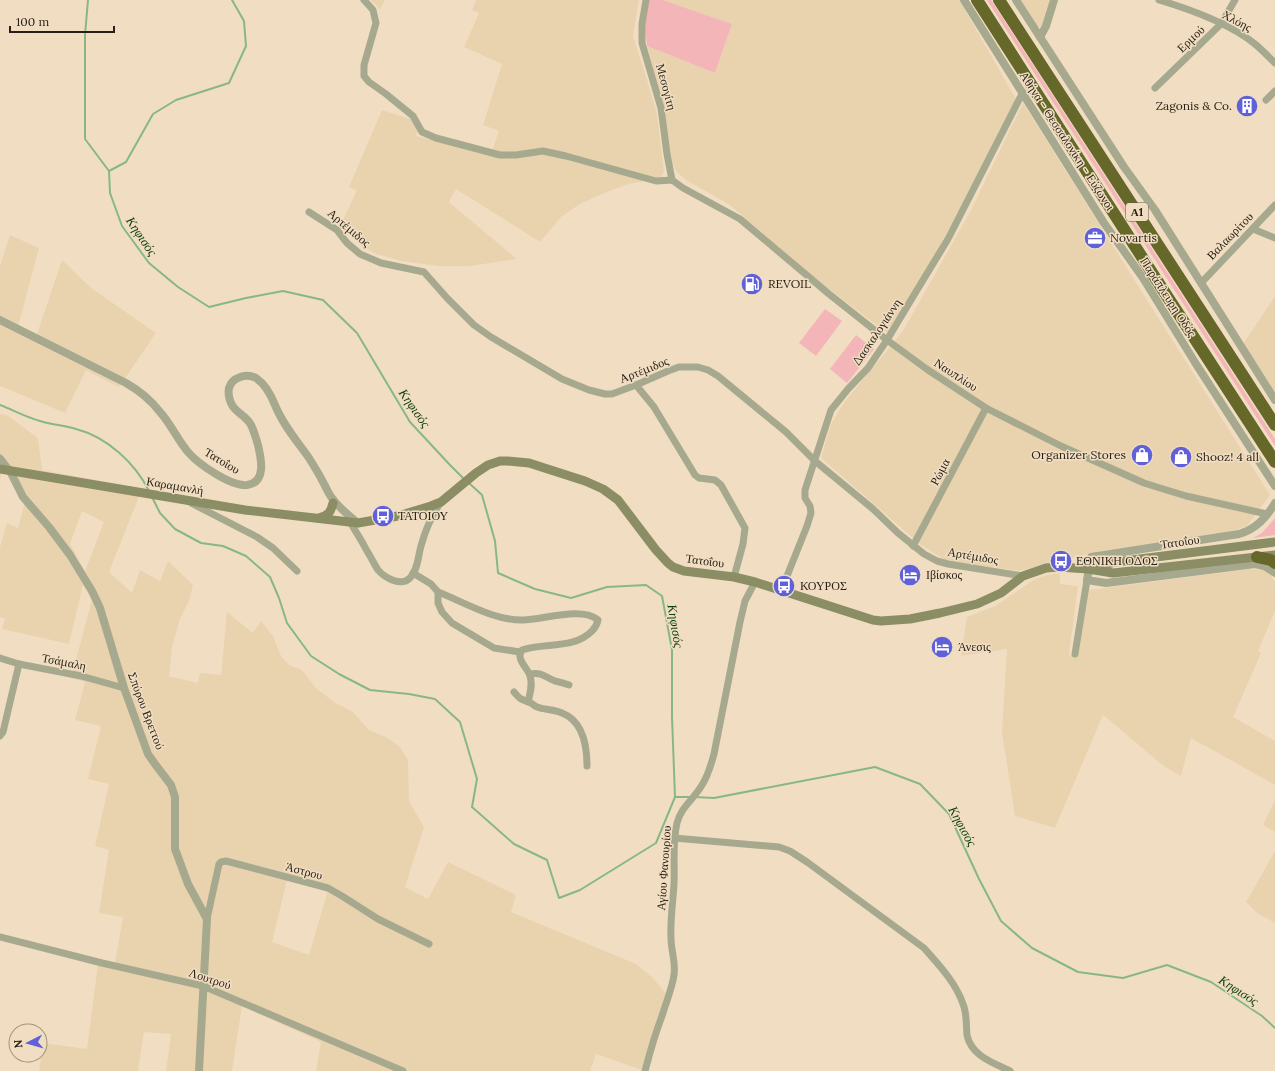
<svg xmlns="http://www.w3.org/2000/svg" width="1275" height="1071" viewBox="0 0 1275 1071" font-family="Lora,serif">
	<rect width="100%" height="100%" fill="#f1dec2"/>
	<g fill="#e9d3af" fill-rule="evenodd">
		<polygon points="371,0 385,0 380,9"/>
		<polygon points="476,0 639,0 633,36 648,83 657,114 664,172 661,178 629,184 604,193 580,204 561,217 540,242 456,189 449,202 517,259 470,266 438,266 401,261 376,254 360,245 346,229 343,220 357,190 349,187 382,110 420,122 416,136 491,154 499,131 483,125 502,64 464,47 479,13 472,10"/>
		<polygon points="663,0 959,0 1016,99 937,252 888,334 806,271 730,205 686,180 677,172 671,161 665,112 647,46 715,73 732,24"/>
		<polygon points="1020,0 1050,0 1043,24 1040,27 1037,26"/>
		<polygon points="1023,103 1270,495 1247,526 1218,535 1101,551 1020,571 947,561 921,545 821,458 831,424 846,400 903,331 971,210"/>
		<polygon points="10,235 39,248 18,327 37,334 62,260 91,288 156,333 119,387 86,370 65,413 0,386 0,266"/>
		<polygon points="1275,296 1275,394 1243,344"/>
		<path d="M0,414L7,415L38,438L42,470L139,488L138,499L109,572L132,593L140,570L160,581L168,561L193,585L189,601L180,619L172,647L169,677L178,678L198,683L200,673L221,675L227,612L253,633L261,621L273,636L281,656L289,665L302,670L316,688L334,702L353,712L369,730L386,737L400,747L408,760L409,801L424,827L405,887L428,899L448,862L516,895L511,912L636,964L652,977L671,1000L645,1071L596,1054L590,1071H316L321,1042L242,1006L232,1071H166L171,1034L144,1032L138,1071H39L43,1043L87,1049L98,964L114,968L123,917L99,913L109,850L95,846L109,784L88,779L101,726L75,720L85,682L71,678L92,600L83,585L69,644L2,629L5,619L0,617V547L7,523L18,528L25,502L9,475L2,473L0,480ZM82,511L104,522L85,571L70,544ZM287,880L328,890L309,955L272,942Z"/>
		<polygon points="1250,569 1262,570 1271,575 1275,582 1275,611 1258,651 1261,653 1233,717 1275,741 1275,785 1191,738 1181,776 1165,767 1103,715 1055,828 1015,816 1002,732 1007,649 961,656 967,617 995,606 1035,579 1047,575 1060,573 1060,584 1078,586 1069,655 1078,657 1089,590"/>
		<polygon points="1275,800 1275,832 1263,825"/>
		<polygon points="1275,851 1275,923 1257,913 1246,902"/>
	</g>
	<g fill="#f4b5b9">
		<polygon points="648,0 663,0 732,24 715,73 647,46 645,28"/>
		<polygon points="987,0 991,0 1275,439 1275,446"/>
		<polygon points="825,309 842,321 816,356 799,343"/>
		<polygon points="856,335 874,349 847,383 830,369"/>
		<polygon points="1275,518 1275,535 1253,538 1262,533"/>
	</g>
	<g fill="none" stroke-linecap="round" stroke-linejoin="round">
		<g stroke="#88b786" stroke-width="2">
			<polyline points="88,0 85,35 85,139 109,171 110,193 122,226 149,263 178,287 209,307 246,298 283,291 323,300 357,333 410,422 450,465 464,479"/>
			<polyline points="109,171 126,162 153,114 176,100 229,83 246,46 244,21 232,0"/>
			<path d="M0,405C13,410 26,417 40,421C52,425 64,425 76,429C107,437 135,463 149,491"/>
			<polyline points="469,483 482,495 495,541 498,573 535,589 571,598 607,587 646,585 662,596 672,650 672,717 675,797 691,797"/>
			<polyline points="152,497 160,513 175,529 201,543 223,546 246,556 270,577 279,598 287,623 311,656 339,674 370,690 409,694 435,699 460,722 477,779 472,807 514,844 547,860 559,898 580,890 656,843 675,797"/>
			<polyline points="695,797 714,798 875,767 920,784 949,814 979,879 1001,921 1032,948 1078,972 1123,978 1167,965 1211,982 1262,1016 1275,1028"/>
		</g>
		<g stroke="#a7a98e" stroke-width="7">
			<polyline points="364,0 373,10 376,23 364,65 364,76 369,82 386,94 413,116 422,132 436,138 500,155 516,155 543,151 566,156 656,181 672,180"/>
			<polyline points="646,0 642,24 642,43 661,108 667,154 672,180"/>
			<path d="M1159,0C1189,9 1230,24 1255,44C1262,50 1268,56 1275,63"/>
			<polyline points="1155,88 1221,24 1235,0"/>
			<polyline points="1266,100 1275,91"/>
			<polyline points="672,180 683,188 740,219 829,294 887,340 928,370 986,408 1061,446 1144,483 1186,496 1267,514"/>
			<polyline points="309,212 337,230 347,243 360,254 381,263 424,272 447,298 474,325 491,337 562,379 589,390 605,394 612,394 636,385 668,371 679,367 698,367 708,370 718,376 786,432 815,461 873,509 898,533 924,554 937,561 948,564 1023,576"/>
			<polyline points="1253,229 1275,238"/>
			<polyline points="1202,282 1275,205"/>
			<polyline points="636,385 654,407 695,475 699,478 715,480 721,485 745,528 743,544 734,577"/>
			<polyline points="0,458 10,471"/>
			<polyline points="191,503 257,537 273,548 297,571"/>
			<path d="M350,522C356,532 362,541 367,551C371,557 374,564 378,570C385,578 401,587 410,578C418,570 418,556 421,546C425,531 432,515 441,502"/>
			<polyline points="913,546 986,408"/>
			<path d="M413,573L431,584L438,592C464,602 495,621 523,620C542,620 582,606 598,620C597,625 595,628 592,631C573,650 545,642 522,650C515,659 528,668 530,676C533,685 530,693 528,702"/>
			<polyline points="781,591 807,526 811,513 810,506 805,498 805,490 831,410 848,389 868,368 887,340 914,295 948,239 1023,92"/>
			<polyline points="438,592 438,603 442,612 452,623 494,648 520,652"/>
			<polyline points="1075,654 1087,580"/>
			<polyline points="0,658 19,664 81,676 124,688"/>
			<path d="M530,674C544,672 544,677 555,681C560,682 564,683 569,685"/>
			<path d="M514,692C520,699 520,699 529,702C532,703 534,706 537,707C545,710 554,709 562,713C583,721 587,745 587,766"/>
			<polyline points="0,736 3,732 19,664"/>
			<path d="M674,838L779,847L790,851L807,862L924,948C939,965 956,983 963,1004C967,1013 966,1025 967,1035C971,1056 994,1063 1010,1071"/>
			<polyline points="207,919 219,864 221,862 226,861 328,888 342,896 378,919 429,944"/>
			<polyline points="0,937 102,963 203,986 403,1071"/>
			<path d="M645,1071C650,1052 655,1034 662,1016C666,1002 672,989 674,975C676,962 671,951 671,938C670,920 673,902 674,884C675,862 672,845 677,823C681,807 694,799 702,785C708,776 711,765 714,754L740,622L745,601L755,582"/>
		</g>
		<g stroke="#a7a98e" stroke-width="8">
			<polyline points="964,0 1104,223 1143,278 1196,364 1275,486"/>
			<polyline points="1016,0 1124,167 1155,210 1275,400"/>
			<polyline points="1040,37 1046,26 1054,0"/>
			<path d="M0,320L126,383C140,391 150,399 160,412C171,424 177,439 188,452C197,463 231,487 247,485C267,482 261,458 258,445C256,438 254,431 251,425C246,415 235,413 231,403C229,399 228,392 229,388C232,377 247,373 256,378C265,384 271,395 275,405C283,425 297,441 309,458C314,466 319,474 323,482C326,487 328,493 332,498C339,508 348,515 358,523"/>
			<polyline points="10,471 23,497 49,527 70,555 92,591 100,608 124,688 148,754 155,764 171,785 175,797 175,849 188,884 207,919 199,1071"/>
			<path d="M1275,503C1266,518 1256,529 1239,534L1091,557L1087,580L1106,583L1255,564L1264,566L1275,573"/>
		</g>
		<g stroke="#8b8d64" stroke-width="9">
			<polyline points="0,469 245,510 358,523 398,516 431,506 441,502 476,473 488,465 500,461 507,461 529,463 585,481 603,489 618,500 656,550 668,563 673,567 684,571 734,577 755,582 873,620 881,621 910,619 940,613 977,604 1001,593 1023,576 1046,568 1059,567 1088,569 1113,573 1275,555"/>
			<path d="M319,518C328,516 331,512 333,503"/>
			<polyline points="1092,568 1116,562 1275,542"/>
		</g>
		<g stroke="#656829" stroke-width="12">
			<polyline points="977,0 1165,293 1275,462"/>
			<polyline points="999,0 1275,425"/>
			<polyline points="1257,557 1271,560 1275,563"/>
		</g>
	</g>
	<defs>
		<g id="building-disc" transform="scale(1.15)"><circle r="9.5" fill="#6060d9" stroke="#f1dec2"/><path d="M-4-6H4V6H1V3H-1V6H-4ZM-2.5-4.3h1.7v1.8h-1.7ZM.8-4.3h1.7v1.8H.8ZM-2.5-1h1.7V.8h-1.7ZM.8-1h1.7V.8H.8Z" fill="#fff"/></g>
		<g id="office-disc" transform="scale(1.15)"><circle r="9.5" fill="#6060d9" stroke="#f1dec2"/><path d="M-6-3h4V-5.5h4V-3h4V5H-6ZM-1-4.5V-3h2v-1.5ZM-6 0V1H6V0Z" fill="#fff"/></g>
		<g id="fuel-disc" transform="scale(1.15)"><circle r="9.5" fill="#6060d9" stroke="#f1dec2"/><path d="M-5.5-6h7V0h2V4h1.3V-2.5L3-4.5l.8-.8L6-3V5H2.5V1h-1V6h-7ZM-4.2-4.7v3.2H.2V-4.7Z" fill="#fff"/></g>
		<g id="shop-disc" transform="scale(1.15)"><circle r="9.5" fill="#6060d9" stroke="#f1dec2"/><path d="M-5-2.5h2.3a2.7 3.5 0 0 1 5.4 0H5L5.5 6h-11ZM-1.5-2.5h3a1.5 2.3 0 0 0-3 0Z" fill="#fff"/></g>
		<g id="bus-disc" transform="scale(1.15)"><circle r="9.5" fill="#6060d9" stroke="#f1dec2"/><path d="M-5-6H5V4H4V6H2V4H-2V6H-4V4H-5ZM-3.5-4V0h7V-4ZM-3.5 1.2v1.5H-2V1.2ZM2 1.2v1.5H3.5V1.2Z" fill="#fff"/></g>
		<g id="hotel-disc" transform="scale(1.15)"><circle r="9.5" fill="#6060d9" stroke="#f1dec2"/><path d="M-6-4.5h1.5V1H6V5H4.5V3h-9V5H-6ZM-4 0a1.8 1.8 0 1 1 3.6 0ZM.5 0V-2.5h3Q6-2.5 6 0Z" fill="#fff"/></g>
	</defs>
	<g fill-rule="evenodd">
		<use href="#building-disc" x="1247" y="106"/>
		<use href="#office-disc" x="1095" y="238"/>
		<use href="#fuel-disc" x="752" y="284"/>
		<use href="#shop-disc" x="1142" y="455"/>
		<use href="#shop-disc" x="1181" y="457"/>
		<use href="#bus-disc" x="383" y="516"/>
		<use href="#bus-disc" x="1061" y="561"/>
		<use href="#hotel-disc" x="910" y="575"/>
		<use href="#bus-disc" x="784" y="586"/>
		<use href="#hotel-disc" x="942" y="647"/>
	</g>
	<g text-anchor="middle" stroke-width="3" stroke-linejoin="round" paint-order="stroke">
		<rect fill="#f1dec2" stroke="#635849" stroke-width="1" x="1126" y="203" width="22" height="18" rx="3"/>
		<g font-size="11" font-weight="bold" fill="#261f15">
			<text x="1137" y="216">Α1</text>
		</g>
		<g font-size="12" fill="#261f15" stroke="#f1dec2">
			<text transform="translate(1237 21) rotate(28)" y="4">Χλόης</text>
			<text transform="translate(1191 39) rotate(-44)" y="4">Ερμού</text>
			<text transform="translate(666 87) rotate(75)" y="4">Μεσογίτη</text>
			<text transform="translate(1067 141) rotate(57)" y="4">Αθήνα - Θεσσαλονίκη - Εύζωνοι</text>
			<text transform="translate(349 228) rotate(40)" y="4">Αρτέμιδος</text>
			<text transform="translate(1230 236) rotate(-46)" y="4">Βαλαωρίτου</text>
			<text transform="translate(1168 297) rotate(57)" y="4">Παράπλευρη Οδός</text>
			<text transform="translate(877 332) rotate(-56)" y="4">Δασκαλογιάννη</text>
			<text transform="translate(644 370) rotate(-22)" y="4">Αρτέμιδος</text>
			<text transform="translate(956 375) rotate(33)" y="4">Ναυπλίου</text>
			<text transform="translate(222 461) rotate(31)" y="4">Τατοΐου</text>
			<text transform="translate(940 472) rotate(-62)" y="4">Ρώμα</text>
			<text transform="translate(175 486) rotate(10)" y="4">Καραμανλή</text>
			<text transform="translate(1180 542) rotate(-8)" y="4">Τατοΐου</text>
			<text transform="translate(973 556) rotate(10)" y="4">Αρτέμιδος</text>
			<text transform="translate(705 561) rotate(8)" y="4">Τατοΐου</text>
			<text transform="translate(64 662) rotate(11)" y="4">Τσάμαλη</text>
			<text transform="translate(146 711) rotate(69)" y="4">Σπύρου Βρεττού</text>
			<text transform="translate(664 868) rotate(-86)" y="4">Αγίου Φανουρίου</text>
			<text transform="translate(304 871) rotate(15)" y="4">Άστρου</text>
			<text transform="translate(210 979) rotate(18)" y="4">Λουτρού</text>
		</g>
		<g font-size="12" fill="#261f15" stroke="#f1dec2" text-anchor="start">
			<text x="1232" y="110" text-anchor="end">Zagonis &amp; Co.</text>
			<text x="1110" y="242">Novartis</text>
			<text x="768" y="288">REVOIL</text>
			<text x="1126" y="459" text-anchor="end">Organizer Stores</text>
			<text x="1196" y="461">Shooz! 4 all</text>
			<text x="398" y="520">ΤΑΤΟΙΟΥ</text>
			<text x="1076" y="565">ΕΘΝΙΚΗ ΟΔΟΣ</text>
			<text x="926" y="579">Ιβίσκος</text>
			<text x="800" y="590">ΚΟΥΡΟΣ</text>
			<text x="958" y="651">Άνεσις</text>
		</g>
		<g font-size="13" font-style="italic" fill="#0c3e0e" stroke="#f1dec2">
			<text transform="translate(142 236) rotate(56)" y="5">Κηφισός</text>
			<text transform="translate(415 408) rotate(55)" y="5">Κηφισός</text>
			<text transform="translate(676 626) rotate(81)" y="5">Κηφισός</text>
			<text transform="translate(963 826) rotate(61)" y="5">Κηφισός</text>
			<text transform="translate(1239 990) rotate(33)" y="5">Κηφισός</text>
		</g>
	</g>
	<g transform="translate(28 1043) rotate(264)"><circle r="19" fill="#f1dec2" stroke="#a0927d"/>
	<path d="M0-3L7 15L0 10L-7 15Z" fill="#6060d9"/>
	<text y="-6" font-size="11" font-weight="bold" text-anchor="middle" fill="#261f15">N</text>
	</g>
	<path d="M10 26v6h104v-6" fill="none" stroke="#261f15" stroke-width="2"/>
	<text x="16" y="26" font-size="12" fill="#261f15" stroke="#f1dec2" stroke-width="3" paint-order="stroke">100 m</text>
</svg>
